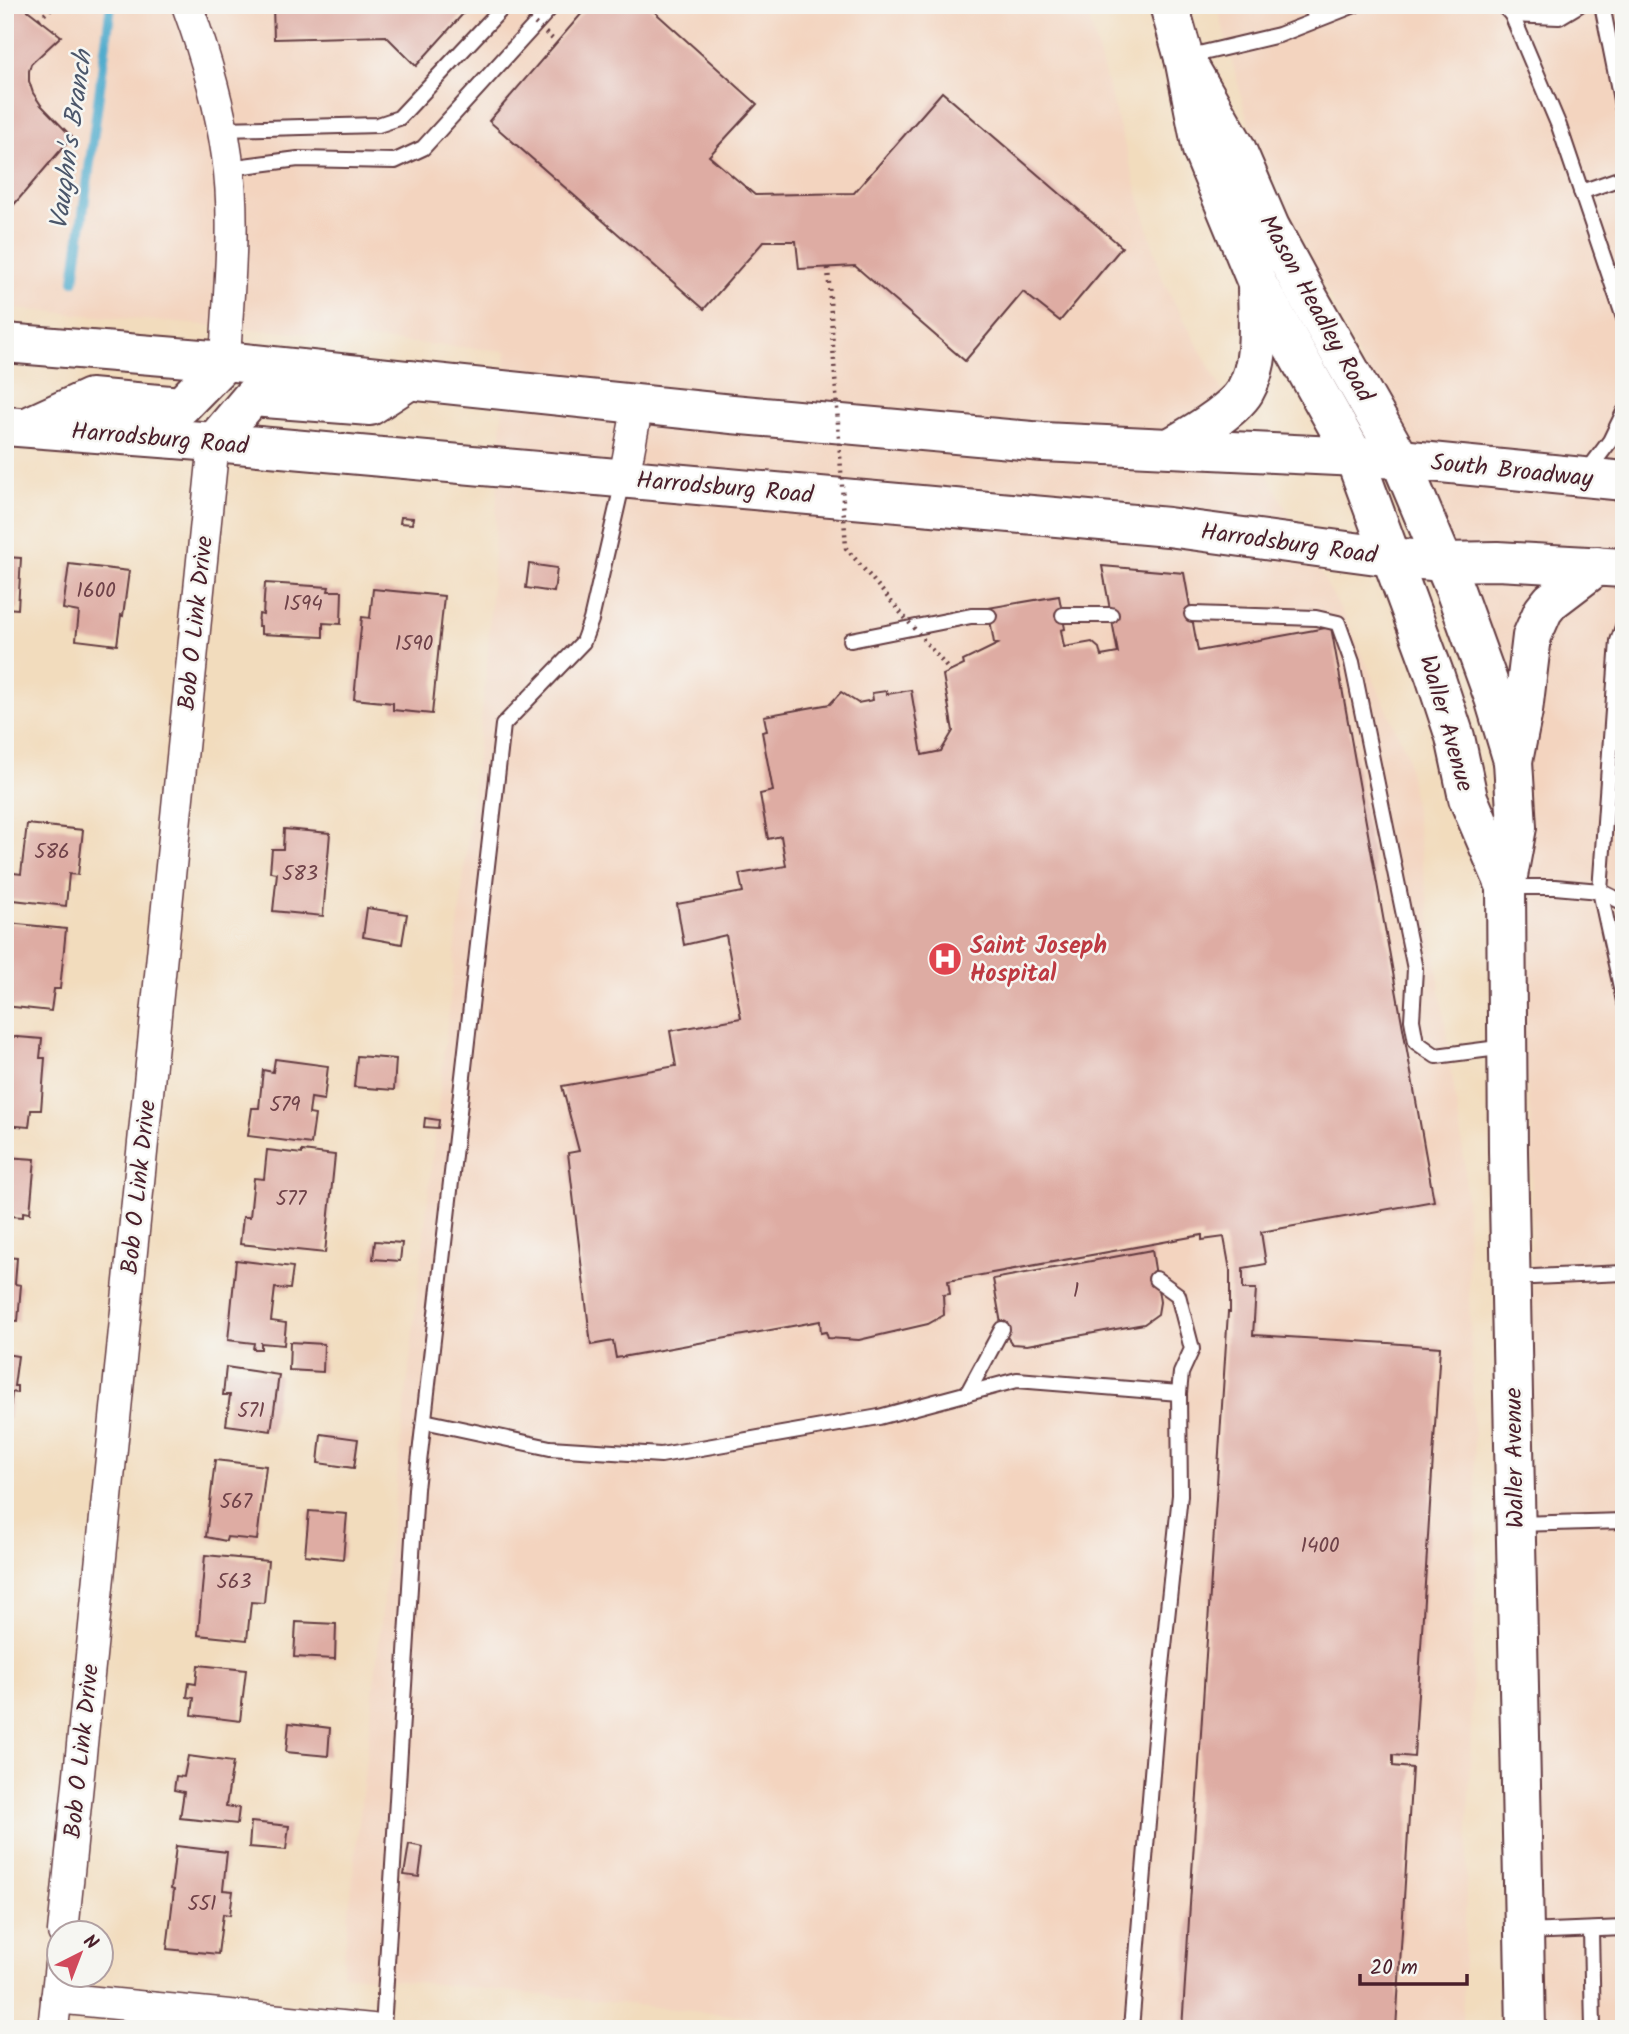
<svg xmlns="http://www.w3.org/2000/svg" width="1629" height="2034" viewBox="0 0 1629 2034" font-family="Kalam,sans-serif">
	<rect width="100%" height="100%" fill="#f6f6f2"/>
	<filter id="ink" filterUnits="userSpaceOnUse"><feTurbulence type="fractalNoise" baseFrequency=".0143" numOctaves="2"/><feDisplacementMap in="SourceGraphic" scale="14" xChannelSelector="R" yChannelSelector="G"/><feConvolveMatrix kernelMatrix="1 2 1 2 8 2 1 2 1" color-interpolation-filters="sRGB"/></filter>
	<filter id="wash" filterUnits="userSpaceOnUse"><feTurbulence type="fractalNoise" baseFrequency=".00686" numOctaves="4" result="noise"/><feDisplacementMap in="SourceGraphic" scale="28" xChannelSelector="R" yChannelSelector="G"/><feGaussianBlur stdDeviation="1.57" result="paint"/><feColorMatrix in="noise" values="0 0 0 0 0 0 0 0 0 0 0 0 0 0 0 0 0 1.4 0 .05"/><feComposite in="paint" operator="in"/></filter>
	<g filter="url(#wash)">
		<rect width="100%" height="100%" fill="#f2dcbd"/>
		<g fill="#f3d4bf">
			<polygon points="5,5 1085,5 1163,281 1351,629 1407,754 1465,1165 1477,1529 1462,2029 863,2029 342,1974 487,665 506,351 5,308"/>
			<polygon points="1217,5 1624,5 1624,2029 1528,2029 1532,1133 1506,887 1482,618 1250,129"/>
		</g>
		<g fill="none" stroke-linecap="round" stroke-linejoin="round">
			<polyline stroke="#4eaacc" stroke-width="10" points="74,281 111,5"/>
		</g>
		<g id="blocks">
			<g fill="#deaca3">
				<polygon points="5,5 21,5 61,36 31,64 29,71 29,81 33,93 41,105 72,137 5,215"/>
				<polygon points="273,5 471,5 416,66 386,36 274,39"/>
				<polygon points="589,5 647,5 757,104 709,156 755,195 854,193 942,92 1122,247 1060,321 1023,292 965,361 855,266 799,269 796,241 764,241 704,309 489,121"/>
				<polygon points="401,517 413,518 412,524 400,523"/>
				<polygon points="5,557 21,558 18,609 5,608"/>
				<polygon points="69,564 129,571 123,616 121,615 117,645 76,640 79,612 63,609"/>
				<polygon points="529,564 557,568 554,592 526,588"/>
				<polygon points="1102,566 1184,573 1198,651 1331,627 1434,1201 1261,1232 1266,1264 1243,1268 1243,1289 1256,1289 1253,1335 1388,1343 1440,1347 1414,1757 1393,1755 1393,1766 1412,1768 1396,2029 1182,2029 1228,1312 1230,1312 1230,1270 1224,1237 1202,1240 1202,1235 948,1281 950,1294 943,1295 944,1315 928,1324 859,1340 828,1338 826,1332 821,1333 820,1321 616,1358 613,1341 591,1345 568,1153 579,1151 562,1086 676,1066 670,1031 741,1018 726,935 684,945 677,904 743,892 739,874 786,866 781,836 768,839 760,794 773,791 762,732 767,731 764,716 830,704 841,692 858,703 873,700 872,693 886,691 887,694 911,690 922,755 941,751 953,731 943,675 964,665 963,661 998,644 994,643 988,608 1059,596 1065,629 1061,630 1064,647 1092,642 1099,648 1101,656 1118,653"/>
				<polygon points="265,583 329,587 328,591 342,591 341,624 323,623 323,637 261,634 261,626 258,626 259,614 263,615"/>
				<polygon points="373,589 444,596 432,714 393,710 393,703 354,699 362,617 370,618"/>
				<polygon points="27,824 83,830 78,875 69,874 66,906 5,899 5,872 21,874"/>
				<polygon points="284,829 330,833 323,916 273,911 277,873 270,872 272,849 283,849"/>
				<polygon points="367,908 407,914 402,944 363,937"/>
				<polygon points="8,923 66,929 60,989 54,989 51,1011 5,1006 5,950"/>
				<polygon points="5,1036 42,1039 40,1058 45,1058 41,1110 31,1110 29,1127 5,1125"/>
				<polygon points="357,1056 396,1059 394,1090 354,1087"/>
				<polygon points="275,1059 328,1066 324,1100 311,1098 309,1114 315,1115 311,1144 248,1136 252,1108 259,1108 263,1070 273,1072"/>
				<polygon points="425,1118 439,1120 438,1128 424,1127"/>
				<polygon points="267,1150 302,1154 302,1151 335,1155 325,1253 240,1244 243,1217 250,1217 254,1178 264,1179"/>
				<polygon points="5,1157 35,1159 30,1213 23,1212 23,1217 10,1216 10,1211 5,1211"/>
				<polygon points="375,1241 402,1243 400,1261 373,1259"/>
				<polygon points="1152,1250 1160,1302 1158,1314 1144,1324 1027,1345 1012,1344 1002,1329 993,1279"/>
				<polygon points="5,1257 17,1258 15,1284 21,1285 18,1321 5,1320"/>
				<polygon points="236,1260 293,1267 290,1289 275,1288 271,1321 286,1323 284,1345 261,1343 261,1349 253,1349 254,1343 228,1340"/>
				<polygon points="290,1342 324,1344 323,1372 289,1370"/>
				<polygon points="5,1354 18,1356 14,1386 17,1386 17,1393 12,1392 9,1419 5,1419"/>
				<polygon points="226,1367 279,1375 271,1431 226,1425 230,1395 223,1395"/>
				<polygon points="321,1434 358,1439 354,1468 318,1463"/>
				<polygon points="215,1460 266,1466 257,1540 227,1537 226,1541 206,1537"/>
				<polygon points="309,1511 347,1514 343,1559 305,1555"/>
				<polygon points="205,1555 268,1561 264,1603 251,1602 247,1640 198,1635"/>
				<polygon points="296,1622 336,1624 335,1659 294,1657"/>
				<polygon points="198,1665 246,1670 240,1721 192,1715 194,1698 187,1697 189,1683 196,1684"/>
				<polygon points="289,1723 330,1728 328,1756 286,1752"/>
				<polygon points="188,1756 233,1762 226,1806 239,1808 237,1824 180,1818 184,1792 174,1790 176,1776 184,1777"/>
				<polygon points="251,1822 289,1826 286,1850 249,1847"/>
				<polygon points="409,1844 423,1847 419,1877 404,1875"/>
				<polygon points="176,1846 227,1852 223,1890 233,1891 230,1915 223,1914 218,1954 167,1949 174,1890 171,1889"/>
			</g>
		</g>
	</g>
	<g filter="url(#ink)">
		<use href="#blocks" fill-opacity="0" stroke="#633b41" stroke-width="2"/>
		<g fill="none" stroke-linecap="round" stroke-linejoin="round">
			<g stroke="#633b41" stroke-width="18">
				<g id="lane">
					<polyline points="1311,5 1316,19"/>
					<polyline points="1503,5 1512,15 1559,17 1579,5"/>
					<polyline points="1602,5 1624,115"/>
					<polyline points="1512,15 1559,126 1624,318"/>
					<polyline points="1186,57 1279,35 1355,5"/>
					<polyline points="222,129 378,125 399,118 505,5"/>
					<polyline points="228,168 298,159 395,161 423,148 553,5"/>
					<polyline points="1581,192 1624,177"/>
					<polyline points="1586,473 1610,441 1624,412"/>
					<polyline points="1192,614 1316,618 1338,623 1352,662 1415,969 1412,1020 1416,1042 1436,1056 1506,1047"/>
					<polyline points="1063,615 1111,615"/>
					<polyline points="1624,624 1618,641 1600,891 1624,1001"/>
					<polyline points="851,640 971,616 989,616"/>
					<polyline points="1507,887 1555,887 1600,891 1624,903"/>
					<polyline points="1512,1278 1624,1273"/>
					<polyline points="1156,1279 1178,1295 1192,1349 1181,1373 1179,1393"/>
					<polyline points="967,1394 1002,1329"/>
					<polyline points="424,1421 550,1448 661,1455 879,1417 1017,1380 1179,1393 1180,1495 1157,1713 1131,2029"/>
					<polyline points="1517,1524 1624,1521"/>
					<polyline points="1591,1930 1593,2029"/>
					<polyline points="1525,1932 1624,1928"/>
					<polyline points="383,2029 416,1489 503,725 583,642 591,620 623,481"/>
				</g>
			</g>
			<g stroke="#633b41" stroke-width="33">
				<g id="street">
					<path d="M187,5C205,54 220,105 227,156C237,221 228,295 225,361"/>
					<polyline points="624,478 638,404"/>
					<polyline points="63,1932 214,442"/>
					<polyline points="56,1998 372,2029"/>
					<polyline points="53,2029 60,1964"/>
				</g>
			</g>
			<g stroke="#633b41" stroke-width="42">
				<g id="secondary">
					<polyline points="1169,5 1184,58 1202,150 1257,283 1354,456 1435,676 1455,737 1468,798 1506,887"/>
					<polyline points="1184,58 1236,148 1270,227 1304,290 1400,459 1455,590 1494,698 1513,761 1517,827 1506,887 1508,1151 1526,2029"/>
				</g>
			</g>
			<g stroke="#633b41" stroke-width="42">
				<g id="primary">
					<polyline points="5,343 225,361 732,414 1043,442 1400,459 1624,481"/>
					<polyline points="5,426 214,442 1168,527 1392,557 1442,562 1497,561 1624,568"/>
					<polyline points="29,426 90,398 181,406 225,361"/>
					<polyline points="214,442 252,397 370,406 410,380"/>
					<path d="M1171,447C1192,435 1233,411 1245,391C1263,360 1257,317 1257,283"/>
					<polyline points="1513,761 1523,711 1532,636 1543,611 1551,601 1597,566"/>
				</g>
			</g>
			<polyline stroke="#633b41" stroke-width="4.5" stroke-dasharray="2 5" stroke-linecap="butt" points="39,19 55,5"/>
			<use href="#lane" stroke="#fff" stroke-width="14"/>
			<use href="#street" stroke="#fff" stroke-width="30"/>
			<use href="#secondary" stroke="#fff" stroke-width="38"/>
			<use href="#primary" stroke="#fff" stroke-width="38"/>
			<g stroke="#633b41" stroke-width="4.5" stroke-dasharray="2 5" stroke-linecap="butt">
				<polyline points="514,5 556,42"/>
				<polyline points="828,268 846,548 950,671"/>
			</g>
		</g>
	</g>
	<defs>
		<g id="hospital-disc" transform="scale(1.75)"><circle r="9.5" fill="#e0444e" stroke="#f6f6f2"/><path d="M-5-5h3v3.5h4V-5h3V5h-3V1.5h-4V5h-3Z" fill="#fff"/></g>
	</defs>
	<g fill-rule="evenodd">
		<use href="#hospital-disc" x="945" y="959"/>
	</g>
	<g text-anchor="middle" stroke-width="5" stroke-linejoin="round" paint-order="stroke">
		<g font-size="21" fill="#6f4249">
			<text x="96" y="597">1600</text>
			<text x="303" y="610">1594</text>
			<text x="414" y="650">1590</text>
			<text x="52" y="858">586</text>
			<text x="300" y="880">583</text>
			<text x="285" y="1111">579</text>
			<text x="291" y="1205">577</text>
			<text x="1076" y="1297">1</text>
			<text x="251" y="1417">571</text>
			<text x="236" y="1508">567</text>
			<text x="1320" y="1552">1400</text>
			<text x="234" y="1588">563</text>
			<text x="202" y="1910">551</text>
		</g>
		<g font-size="24" fill="#4a1f2b" stroke="#f6f6f2">
			<text transform="translate(1317 308) rotate(61)" y="8">Mason Headley Road</text>
			<text transform="translate(160 438) rotate(5)" y="8">Harrodsburg Road</text>
			<text transform="translate(1512 470) rotate(6)" y="8">South Broadway</text>
			<text transform="translate(725 487) rotate(5)" y="8">Harrodsburg Road</text>
			<text transform="translate(1289 543) rotate(8)" y="8">Harrodsburg Road</text>
			<text transform="translate(195 623) rotate(-84)" y="8">Bob O Link Drive</text>
			<text transform="translate(1447 723) rotate(74)" y="8">Waller Avenue</text>
			<text transform="translate(138 1187) rotate(-84)" y="8">Bob O Link Drive</text>
			<text transform="translate(1514 1458) rotate(-91)" y="8">Waller Avenue</text>
			<text transform="translate(81 1751) rotate(-84)" y="8">Bob O Link Drive</text>
		</g>
		<g font-size="24" font-weight="bold" fill="#be3a42" stroke="#f6f6f2" text-anchor="start">
			<text x="970" y="953">Saint Joseph<tspan x="970" dy="28">Hospital</tspan></text>
		</g>
		<g font-size="26" font-style="italic" fill="#4c576b" stroke="#f6f6f2">
			<text transform="translate(70 140) rotate(-82)" y="9">Vaughn's Branch</text>
		</g>
	</g>
	<rect width="1629" height="2034" fill="none" stroke="#f6f6f2" stroke-width="28"/>
	<g transform="translate(80 1954) rotate(42)"><circle r="33" fill="#f6f6f2" stroke="#b1a0a2" stroke-width="2"/>
	<path d="M0-5L12 26L0 18L-12 26Z" fill="#d1495b"/>
	<text y="-10" font-size="19" font-weight="bold" text-anchor="middle" fill="#4a1f2b">N</text>
	</g>
	<path d="M1360 1974v10h107v-10" fill="none" stroke="#4a1f2b" stroke-width="3.5"/>
	<text x="1370" y="1974" font-size="21" fill="#4a1f2b" stroke="#f6f6f2" stroke-width="5" paint-order="stroke">20 m</text>
</svg>
